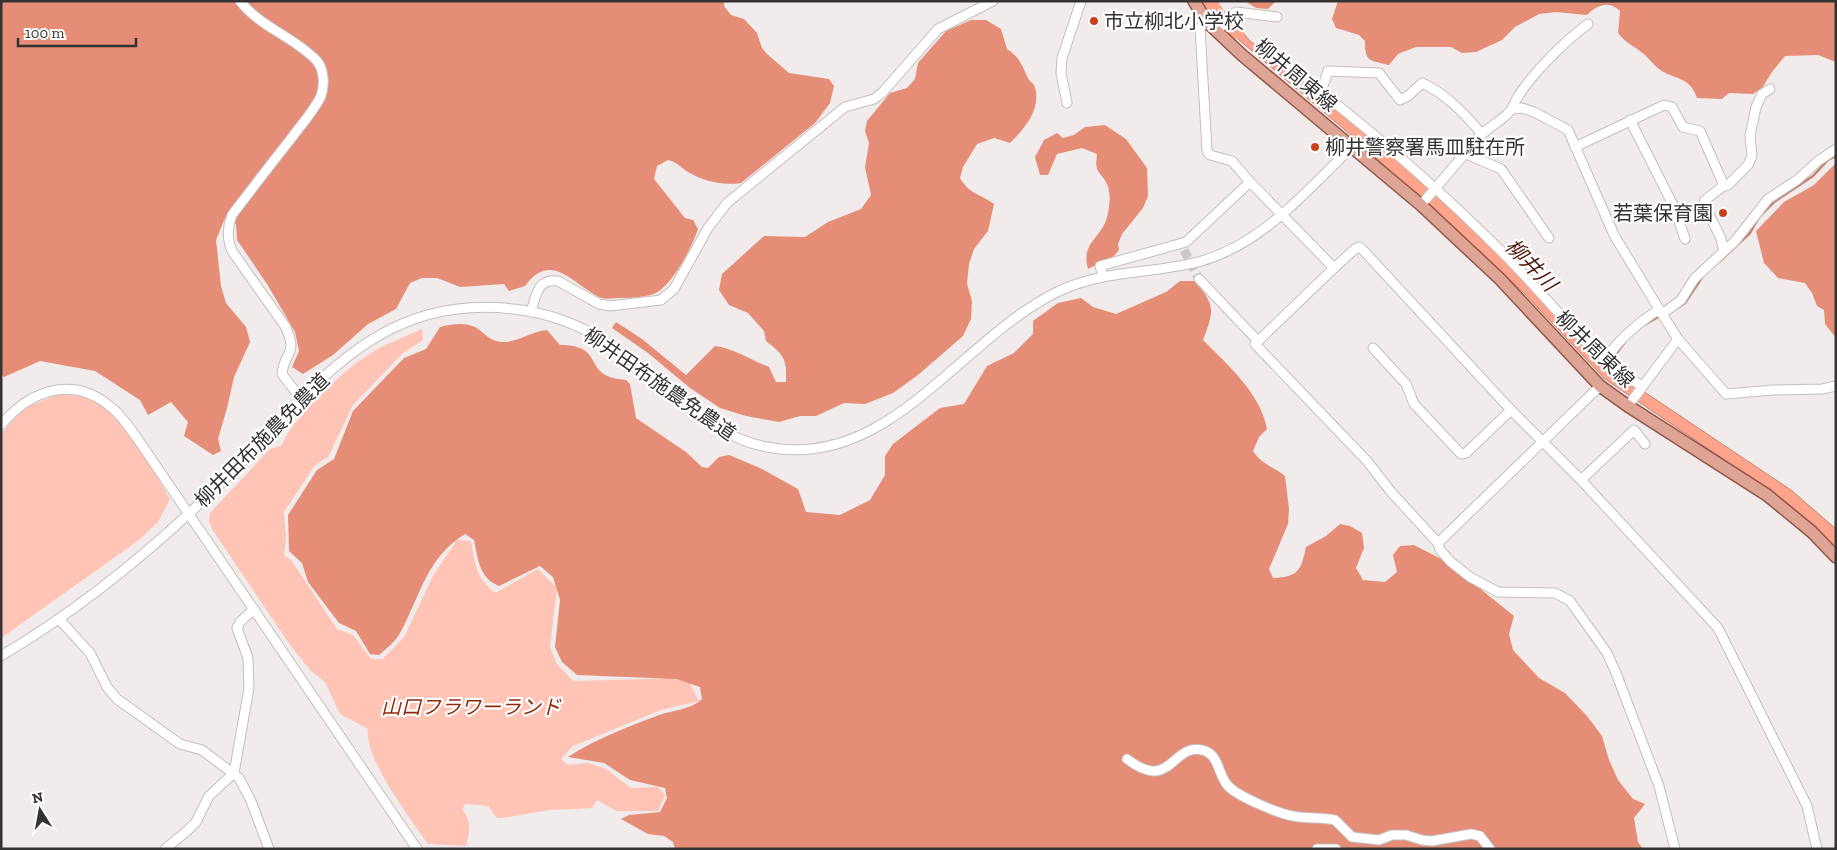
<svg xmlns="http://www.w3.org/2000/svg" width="1837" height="850" viewBox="0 0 1837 850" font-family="'Zilla Slab','Noto Sans JP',serif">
	<rect width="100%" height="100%" fill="#f1eceb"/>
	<g fill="#ffc4b5">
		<path d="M422,329L423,340L402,354L353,405L328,457L315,465L284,512L286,539L284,555L291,560L337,629L353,635L371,659H383L404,637L433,576L457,540L471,541C475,565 476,577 495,593L538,569L557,588L550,647L557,664L573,681L687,678L699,701L661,710L573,746L561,759L568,765L588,763L606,769L631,788L658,787L665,795L658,811H616L597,800L592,808L551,810L502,818H497L488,806L465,804L462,809C472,823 470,830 466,846L428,844C411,819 364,759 368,729L340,714L325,682L311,671L290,645L212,529L209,521L210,513L270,449L281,446C294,416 347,366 376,350C390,342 407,336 422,329Z"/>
		<path d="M57,395C70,395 83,395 95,401C120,413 156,474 170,499L158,522L139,540L1,638V434L24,408Z"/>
	</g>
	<g fill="#e58d76">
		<path d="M1,1H724V6L731,15L744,19L757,33L762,48L767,54L789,73L829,79L834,86L830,103L815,123L741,183C724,186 703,181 688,172C680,167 677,162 668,160L657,166L654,179L685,218L693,220L698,229C692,247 673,284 656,293C647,297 632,298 622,298C615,298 605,300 599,297C573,284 551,250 525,286L509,291L504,284L460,287L437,278H422L410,283L396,309L368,324L333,355L303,374L292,367L299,351L295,332L267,284L237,240L236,224L225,218L216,240L221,286L226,303L246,327L250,342L234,377L227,408L218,439L221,451L213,455L184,436L188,422L171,402L148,415L140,400L95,371L40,361L4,377L1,374Z"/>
		<polygon points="1245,1 1276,1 1268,9 1256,8"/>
		<path d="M1338,1H1836V62L1818,55L1785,56L1772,72L1762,88L1753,94L1729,93L1722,99L1697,98C1690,76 1674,80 1659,69C1654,65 1649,59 1645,55C1636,47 1625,43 1618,33L1620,11C1609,0 1597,5 1587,15L1556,12L1539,14L1515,27L1502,40L1476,52L1462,53L1451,47H1416L1398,54L1389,65C1370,60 1365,63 1365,41L1359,35L1336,28L1332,19Z"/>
		<path d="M971,20H986L1001,29L1007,49C1019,57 1021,63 1027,76C1028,80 1032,82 1034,85C1043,108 1024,129 1010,143L994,138L977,144L963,167L960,178C970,195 979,193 994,204L988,231L974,249L969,264L967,284L972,301L971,319L963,336L918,375L893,393L865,404L844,403L816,416H800L779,422L746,416L720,408L690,388L648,353L612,328L616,322L642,339L686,375L715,346C733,348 751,360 769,367L776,382H786C787,359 784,355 766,341L764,331L748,313L729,305L719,290L722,274L764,236L805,237L828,222L861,209L871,195L865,167L869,143L865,131L867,121L890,93L907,88L915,79L918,63L946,31Z"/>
		<path d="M1105,125L1126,139L1147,168L1148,196L1143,208L1122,234L1118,244L1119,250L1114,256L1088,269C1080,241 1104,238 1108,213C1110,204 1111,190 1106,182C1097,168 1095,173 1097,154L1082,148L1057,154L1048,175H1040L1035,157L1044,140L1057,133L1063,138L1074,135L1085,127Z"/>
		<polygon points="1836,163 1836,338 1825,324 1824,310 1817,306 1812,293 1805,283 1778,278 1764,263 1756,231 1784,202 1814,185"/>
		<path d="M1180,281H1195C1216,306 1214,311 1203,340C1227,364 1261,394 1267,429L1259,437L1253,451C1261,464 1274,467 1285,476L1289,509L1288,524L1269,569L1273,578C1299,577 1301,570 1306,547L1326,536L1340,524L1350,526L1362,533L1364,548L1356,568L1363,580L1385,582L1397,572L1393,555L1400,546L1414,545L1447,562L1514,616L1509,634L1513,650L1539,678L1565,693L1587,716L1602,736L1609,760L1618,780L1633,799L1645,804L1634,818L1638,842L1643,849H675L673,842L664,836L648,834L621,819L629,815L660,812L667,798L665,788L630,780L604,763L568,757C595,739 628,727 659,715C673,710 690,710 702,699L700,687L676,679L577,675L562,662L555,647L560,600L553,577L540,566L499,586C479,578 478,559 474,540L465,534C426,558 420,597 400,633C396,641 386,649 379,655L370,654L356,631L339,623L308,582L302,563L289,551L288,515L317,470L334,459L353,411L404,358L426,349L440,327C451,324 465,322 475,327C484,332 490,342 502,342C518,343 531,331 547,330L560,345C601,345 586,368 610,377C615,379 621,379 626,380L630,384L636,418L686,452L702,467L708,468L719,457L729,455L760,468L798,489L806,512L840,515L870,500L885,475V456L893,444L940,408L964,404L987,366L1014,353L1033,334V321L1058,303L1081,298L1093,307L1116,314L1166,292Z"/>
	</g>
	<polygon fill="#fea48d" stroke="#c18272" points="1232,20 1250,41 1319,93 1396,159 1500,255 1610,369 1791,490 1836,529 1836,549 1775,494 1605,379 1522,291 1352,136 1225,28"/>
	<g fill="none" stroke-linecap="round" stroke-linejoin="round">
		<g stroke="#c18272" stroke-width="2.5">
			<polyline points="1720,261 1750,233 1759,217 1774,202 1813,176 1828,160 1836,156"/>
			<polyline points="1679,307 1685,303 1703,276"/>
			<polyline points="1644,325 1660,316"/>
			<polyline points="1610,362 1625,342"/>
		</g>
		<polyline stroke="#fea48d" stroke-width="14" points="1209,1 1217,13 1237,32"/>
		<polyline stroke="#cbc7c6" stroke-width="9" stroke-dasharray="9 4.5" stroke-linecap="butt" points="1184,250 1199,279"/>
		<g stroke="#c3bfbe" stroke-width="11">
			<g id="minor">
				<path d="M240,1C260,27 294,37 316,60C324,68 325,85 321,96C314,111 300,126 290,140C270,165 251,190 232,215C227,229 227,238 232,251L285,326C299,355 284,351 282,374L302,400"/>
				<polyline points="1207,22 1200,28 1207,151 1210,155 1232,161 1250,182"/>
				<polyline points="1217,31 1236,12 1277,17"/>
				<polyline points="1067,103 1061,73 1062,58 1081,1"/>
				<path d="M1512,109C1521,83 1566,40 1588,24"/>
				<polyline points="1630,120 1674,207 1685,239"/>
				<path d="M1481,133C1464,113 1445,93 1422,83L1408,96L1400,100L1379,73L1328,71L1321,92C1385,142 1446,196 1503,253C1549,298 1586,353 1642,386"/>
				<polyline points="1575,147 1664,105 1672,107 1683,127 1700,131 1722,181 1722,187 1705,200 1704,205 1720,236 1724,251"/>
				<polyline points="1836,149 1818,161 1797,180 1768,199 1735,241 1694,279 1681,300 1662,314 1678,339 1726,394 1773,390 1822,389 1836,386"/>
				<polyline points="1464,153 1501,169 1549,238"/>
				<polyline points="1722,187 1728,185 1748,165 1752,156 1750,136 1756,107 1762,94 1770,89"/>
				<path d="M1421,205L1474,143C1484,128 1501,123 1512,109L1522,108L1534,112L1568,130L1614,235L1662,314"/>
				<polyline points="1334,268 1255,344 1367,461 1392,493 1438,543 1440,550 1451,562 1470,577 1498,592 1555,593 1570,601 1607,653 1616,673 1659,786 1675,849"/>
				<polyline points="1103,276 1100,266 1186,242 1250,182 1334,268 1355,249 1359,247 1362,249 1511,410 1581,480 1718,628 1807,806 1817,849"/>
				<polyline points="1199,279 1258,341"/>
				<path d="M531,312C536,296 537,278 558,281L599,304L610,306L661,300L674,289L708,228L727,203L845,107L874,99L882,93L938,29L993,1"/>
				<polyline points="1373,348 1406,384 1414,404 1461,454 1466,453 1511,410"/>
				<path d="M1605,360C1619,339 1638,323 1658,310"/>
				<polyline points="1628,406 1678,339"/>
				<path d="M1,425C31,389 74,375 112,408C122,416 129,427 137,438L417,849"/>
				<polyline points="1581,480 1634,430 1645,444"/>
				<polyline points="1438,543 1600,386"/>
				<polyline points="60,620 90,653 107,687 117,699 180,744 202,750 239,778 251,801 269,849"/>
				<path d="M1,656C82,608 156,547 223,481C286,420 339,340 427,315C483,300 550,307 599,338C624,354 647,373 670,392C700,416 728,440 767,447C889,471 959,340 1057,292C1101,270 1151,274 1198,262C1262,245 1306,191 1352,147"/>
				<path d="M1127,759C1171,793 1172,743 1202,750C1220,754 1217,774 1228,786C1239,797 1277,813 1293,816C1307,819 1321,817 1335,820L1352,837L1379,840L1392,835H1406L1422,840L1432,841L1471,834L1480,836L1490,849"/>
				<polyline points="165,849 187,831 196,822 209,796 234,773 249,688 248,658 237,628 240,622 254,609"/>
				<polyline points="1317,849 1336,849"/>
			</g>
		</g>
		<g stroke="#945444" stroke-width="14">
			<polyline id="major" points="1194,1 1207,22 1242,55 1421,205 1500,279 1600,386 1628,406 1767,495 1812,532 1836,557"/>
		</g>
		<use href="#minor" stroke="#fff" stroke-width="9"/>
		<use href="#major" stroke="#dea495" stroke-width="11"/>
	</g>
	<g fill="#ca411c" stroke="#fff" stroke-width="2">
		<circle cx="1094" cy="21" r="5"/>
		<circle cx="1315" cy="147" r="5"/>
		<circle cx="1723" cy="213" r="5"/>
	</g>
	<g text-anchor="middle" stroke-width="4.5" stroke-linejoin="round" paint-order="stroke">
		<g font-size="20" fill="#343232" stroke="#fff" text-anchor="start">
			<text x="1104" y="28">市立柳北小学校</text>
			<text x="1325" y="154">柳井警察署馬皿駐在所</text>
			<text x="1713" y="220" text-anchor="end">若葉保育園</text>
		</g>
		<g font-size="20" fill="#343232" stroke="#fff">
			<text transform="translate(1296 75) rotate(40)" y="7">柳井周東線</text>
			<text transform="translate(1595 349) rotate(44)" y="7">柳井周東線</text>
			<text transform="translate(660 384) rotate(35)" y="7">柳井田布施農免農道</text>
			<text transform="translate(262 440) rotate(-45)" y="7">柳井田布施農免農道</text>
		</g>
		<g font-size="20" font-style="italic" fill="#902a0d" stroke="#fff">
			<text x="471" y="714">山口フラワーランド</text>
		</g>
		<g font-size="21" font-style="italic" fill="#501a0c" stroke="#fff">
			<text transform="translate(1531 265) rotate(46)" y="7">柳井川</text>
		</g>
	</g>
	<rect width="1837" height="850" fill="none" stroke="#343232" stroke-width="5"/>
	<g transform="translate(40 810) rotate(349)" stroke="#ffffff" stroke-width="4" paint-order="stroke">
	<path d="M0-4L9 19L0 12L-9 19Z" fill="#343232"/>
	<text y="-8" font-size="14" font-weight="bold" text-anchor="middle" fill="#343232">N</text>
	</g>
	<path d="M18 38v8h118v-8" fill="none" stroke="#343232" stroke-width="2.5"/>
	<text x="25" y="38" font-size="15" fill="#343232" stroke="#ffffff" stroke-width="4" paint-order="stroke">100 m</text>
</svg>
